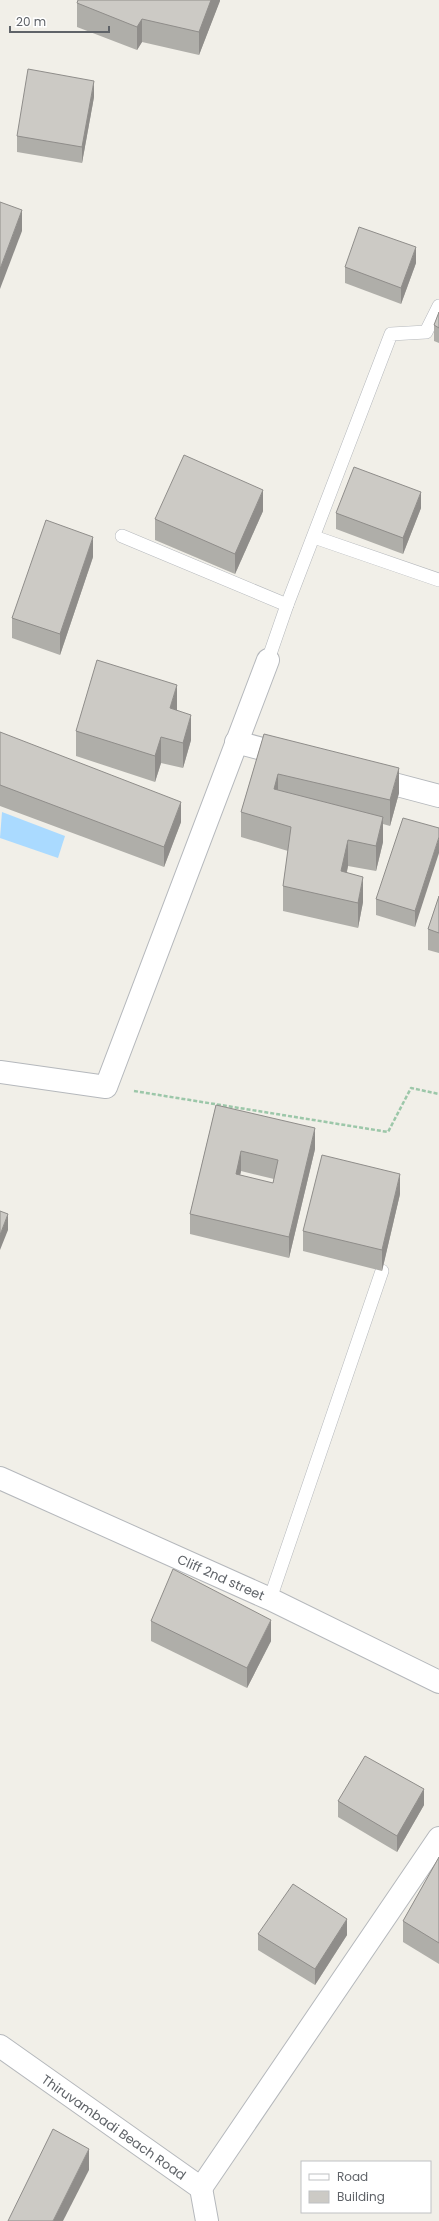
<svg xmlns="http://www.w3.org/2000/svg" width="439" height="2221" viewBox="0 0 439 2221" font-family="Poppins,sans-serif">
	<rect width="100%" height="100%" fill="#f1efe8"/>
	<polygon fill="#aadaff" points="2,812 65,836 58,858 0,838"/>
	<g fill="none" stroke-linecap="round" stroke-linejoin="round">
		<g stroke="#b5b8bc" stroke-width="14">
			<g id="service">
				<polyline points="122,536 287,605"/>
				<polyline points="314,537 439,580"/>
				<polyline points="268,660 287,605 391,334 426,332 439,306"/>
				<polyline points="270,1599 382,1271"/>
			</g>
		</g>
		<g stroke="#b5b8bc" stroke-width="24">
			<g id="minor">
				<polyline points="236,742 289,756"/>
				<polyline points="371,778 439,796"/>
				<polyline points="0,1072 106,1087 268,660"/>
				<polyline points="0,1478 270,1599 439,1682"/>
				<polyline points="0,2046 201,2188 207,2221"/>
				<polyline points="201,2188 439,1838"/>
			</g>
		</g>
		<polyline stroke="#9cc7a9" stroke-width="2.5" stroke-dasharray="4 2" stroke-linecap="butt" points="134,1091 388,1132 411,1088 439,1094"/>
		<use href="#service" stroke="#fff" stroke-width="13"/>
		<use href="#minor" stroke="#fff" stroke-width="22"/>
	</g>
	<g fill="#afaea9" fill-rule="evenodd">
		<polygon points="220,0 199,55 142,42 137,50 77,27 77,3"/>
		<polygon points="94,97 82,163 17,152 17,136"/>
		<polygon points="416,263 401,304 345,283 345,267"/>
		<polygon points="439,312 439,343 434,341 434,325"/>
		<polygon points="421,508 403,554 336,529 336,513"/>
		<polygon points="263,511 235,574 155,540 155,519"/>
		<polygon points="93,557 60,655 12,638 12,618"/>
		<polygon points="177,710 191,740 183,768 161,763 155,782 76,756 76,731"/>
		<polygon points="0,732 181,822 164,867 0,806"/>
		<polygon points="264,734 399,793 390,826 383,824 383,842 376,871 348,866 347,872 363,902 358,928 283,911 283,886 288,851 241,837 241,812"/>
		<polygon points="439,828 415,927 376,915 376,899"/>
		<polygon points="439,896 439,953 428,950 428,929"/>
		<path d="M216,1105L315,1149L289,1258L190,1234V1214ZM241,1171L274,1179L273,1183L240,1175Z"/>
		<polygon points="400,1194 382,1271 303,1251 303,1231"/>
		<polygon points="151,1621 271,1641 247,1688 151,1641"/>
		<polygon points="338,1801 424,1805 397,1852 338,1817"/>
		<polygon points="439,1857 439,1964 403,1942 403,1921"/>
		<polygon points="258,1934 347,1935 315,1985 258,1950"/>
	</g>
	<g fill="#8f8d8a">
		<polygon points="211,0 220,0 220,1 199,55 199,32"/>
		<polygon points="142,19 142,42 137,50 137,27"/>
		<polygon points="94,81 94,97 82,163 82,147"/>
		<polygon points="22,210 22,231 0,289 0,269"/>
		<polygon points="416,247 416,263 401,304 401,288"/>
		<polygon points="263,490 263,511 235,574 235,554"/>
		<polygon points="421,492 421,508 403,554 403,538"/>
		<polygon points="93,537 93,557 60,655 60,634"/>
		<polygon points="177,685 177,711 170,708"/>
		<polygon points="191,715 191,740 183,768 183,743"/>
		<polygon points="161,737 161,763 155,782 155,756"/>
		<polygon points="399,768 399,793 390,826 390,800"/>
		<polygon points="278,774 278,799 274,789"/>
		<polygon points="181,802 181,822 164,867 164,847"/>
		<polygon points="383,817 383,842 376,871 376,846"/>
		<polygon points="439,837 439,853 415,927 415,911"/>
		<polygon points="348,840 348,866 341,896 341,871"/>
		<polygon points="363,877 363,902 358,928 358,903"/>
		<polygon points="315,1128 315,1149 289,1258 289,1237"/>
		<polygon points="241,1151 241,1171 236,1194 236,1174"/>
		<polygon points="400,1174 400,1194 382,1271 382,1250"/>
		<polygon points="8,1214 8,1230 0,1250 0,1235"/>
		<polygon points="271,1620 271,1641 247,1688 247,1668"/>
		<polygon points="424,1789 424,1805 397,1852 397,1836"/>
		<polygon points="347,1919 347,1935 315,1985 315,1969"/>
		<polygon points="89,2149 89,2170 63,2221 53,2221"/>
	</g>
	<g fill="#cccac5" stroke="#8f8d8a" fill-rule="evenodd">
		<polygon points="78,0 211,0 199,32 142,19 137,27 77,3"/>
		<polygon points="28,69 94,81 82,147 17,136"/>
		<polygon points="0,202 22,210 0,269"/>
		<polygon points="359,227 416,247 401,288 345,267"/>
		<polygon points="439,312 439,328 434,325"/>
		<polygon points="184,455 263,490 235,554 155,519"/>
		<polygon points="354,467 421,492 403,538 336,513"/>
		<polygon points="46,520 93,537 60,634 12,618"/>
		<polygon points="97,660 177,685 170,708 191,715 183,743 161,737 155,756 76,731"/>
		<polygon points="0,732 181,802 164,847 0,785"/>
		<polygon points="264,734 399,768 390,800 278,774 274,789 383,817 376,846 348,840 341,871 363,877 358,903 283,886 291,827 241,812"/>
		<polygon points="403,818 439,828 439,837 415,911 376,899"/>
		<polygon points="439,896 439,933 428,929"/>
		<path d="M216,1105L315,1128L289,1237L190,1214ZM241,1151L278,1160L273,1183L236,1174Z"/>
		<polygon points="322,1155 400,1174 382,1250 303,1231"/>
		<polygon points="0,1211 8,1214 0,1235"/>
		<polygon points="173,1569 271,1620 247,1668 151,1621"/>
		<polygon points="365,1756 424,1789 397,1836 338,1801"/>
		<polygon points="439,1857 439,1943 403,1921"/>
		<polygon points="293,1884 347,1919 315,1969 258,1934"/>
		<polygon points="53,2129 89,2149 53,2221 8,2221"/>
	</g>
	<g text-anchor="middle" stroke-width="4" stroke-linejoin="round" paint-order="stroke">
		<g font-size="13" fill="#5f6368" stroke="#fff">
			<text transform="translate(221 1577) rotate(24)" y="5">Cliff 2nd street</text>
			<text transform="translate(114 2127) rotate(35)" y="5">Thiruvambadi Beach Road</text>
		</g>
	</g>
	<rect x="301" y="2161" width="130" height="52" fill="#ffffff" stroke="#bfc1c3"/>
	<rect x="309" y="2174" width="20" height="6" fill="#ffffff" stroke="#bfc1c3"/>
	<text x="337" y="2181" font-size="12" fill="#5f6368">Road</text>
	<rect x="309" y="2191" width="20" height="12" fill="#cccac5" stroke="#bfc1c3"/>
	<text x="337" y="2201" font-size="12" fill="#5f6368">Building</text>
	<path d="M10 26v6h99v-6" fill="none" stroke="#5f6368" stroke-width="2"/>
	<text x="16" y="26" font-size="12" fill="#5f6368" stroke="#ffffff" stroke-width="3" paint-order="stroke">20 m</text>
</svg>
